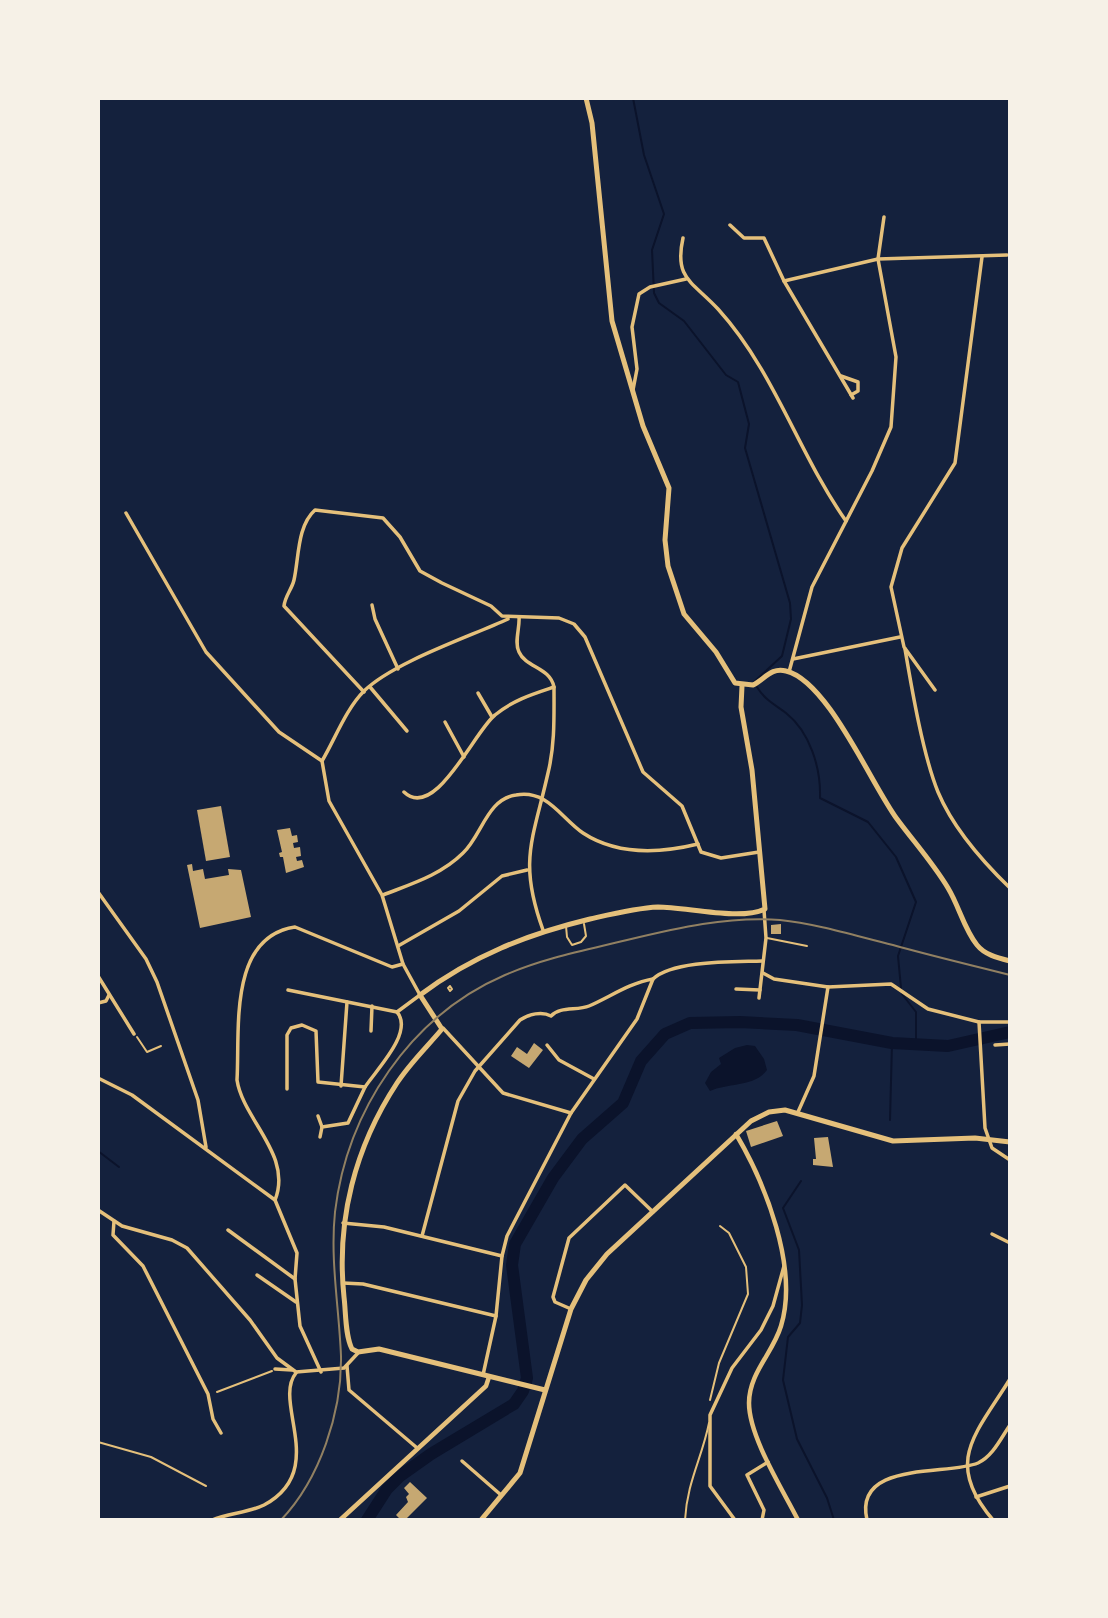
<svg xmlns="http://www.w3.org/2000/svg" width="1108" height="1618" viewBox="0 0 1108 1618" font-family="Rubik,sans-serif">
	<rect width="100%" height="100%" fill="#14213d"/>
	<path fill="#0b132b" d="M747,1045L755,1046L764,1059L767,1070C755,1087 728,1083 710,1091L705,1083L711,1072L721,1064L719,1058L735,1048Z"/>
	<g fill="none" stroke-linecap="round" stroke-linejoin="round">
		<g stroke="#0b132b" stroke-width="2">
			<polyline points="633,98 644,155 664,214 652,250 654,293 659,303 684,321 726,375 738,382 749,424 745,448 790,603 791,619 782,656 754,682"/>
			<path d="M757,687C765,700 774,704 786,713C810,732 821,768 820,798L868,822L896,857L916,902L898,956L901,988"/>
			<polyline points="902,994 916,1012 916,1045"/>
			<polyline points="890,1120 892,1043"/>
			<polyline points="98,1151 119,1167"/>
			<polyline points="801,1181 783,1208 799,1250 802,1305 800,1323 788,1337 783,1380 797,1439 827,1498 834,1520"/>
		</g>
		<polyline stroke="#0b132b" stroke-width="12" points="367,1520 387,1489 400,1476 431,1454 514,1404 523,1391 527,1378 512,1265 515,1244 553,1178 582,1139 623,1103 641,1061 665,1034 690,1023 740,1022 797,1025 892,1043 948,1046 1010,1032"/>
	</g>
	<g fill="#c6a872">
		<polygon points="221,806 230,857 206,861 197,810"/>
		<polygon points="290,828 292,836 297,835 298,842 293,843 294,848 300,847 301,856 296,857 297,861 302,860 304,867 286,873 283,857 280,857 279,853 282,852 277,830"/>
		<polygon points="192,864 193,871 203,869 205,879 229,875 228,869 241,870 251,917 200,928 187,865"/>
		<polygon points="781,924 781,934 771,934 771,925"/>
		<polygon points="534,1043 543,1050 529,1068 511,1056 517,1047 527,1054"/>
		<polygon points="777,1121 783,1136 751,1147 746,1131"/>
		<polygon points="828,1137 833,1167 813,1165 813,1159 816,1159 814,1138"/>
		<polygon points="410,1482 427,1498 405,1520 401,1520 396,1515 408,1502 406,1497 409,1494 404,1488"/>
	</g>
	<g fill="none" stroke-linecap="round" stroke-linejoin="round">
		<g stroke="#e5c07b" stroke-width="2">
			<polygon points="450,986 452,989 450,991 448,988"/>
			<polyline points="137,1037 147,1052 161,1046"/>
			<polyline points="217,1392 272,1371"/>
			<polyline points="710,1400 719,1363 748,1294 746,1267 729,1233 720,1226"/>
			<polyline points="98,1442 151,1457 206,1486"/>
		</g>
		<g stroke="#e5c07b" stroke-width="2">
			<polyline points="566,926 567,937 572,945 581,942 586,936 584,924"/>
			<polyline points="767,938 807,946"/>
			<path d="M685,1520C687,1482 702,1458 709,1423"/>
		</g>
		<g stroke="#e5c07b" stroke-width="3.5">
			<polyline points="730,225 744,238 764,238 784,281 853,398"/>
			<path d="M683,238C674,279 692,281 718,309C775,372 798,453 846,521"/>
			<polyline points="784,281 878,259 1007,255"/>
			<polyline points="841,376 858,382 858,391 851,395"/>
			<polyline points="633,390 637,369 632,327 639,294 650,287 686,279"/>
			<polyline points="126,513 206,652 279,732 322,761 329,801 382,895 403,964 420,995 397,1012 288,990"/>
			<polyline points="372,605 375,619 398,669"/>
			<path d="M519,617C520,628 514,642 519,652C526,668 550,667 554,687C554,716 555,745 548,773C533,840 518,861 543,930"/>
			<path d="M905,649C912,690 923,755 938,792C953,828 982,861 1010,888"/>
			<polyline points="793,659 900,637"/>
			<polyline points="789,672 812,587 872,471 891,427 896,357 878,259 884,217"/>
			<polyline points="370,687 407,731"/>
			<polyline points="935,690 904,647 891,587 902,548 955,463 982,257"/>
			<path d="M364,692L284,606C285,596 292,589 294,580C299,558 297,526 315,510L383,518L400,537L420,571L442,583L491,606L502,616L559,618L574,624L585,637L643,772L682,806L701,852L721,858L759,852"/>
			<polyline points="478,693 492,717"/>
			<polyline points="445,722 464,757"/>
			<path d="M322,761C335,739 346,709 364,691C394,662 469,637 508,619"/>
			<path d="M404,792C435,822 475,730 495,715C513,700 533,694 554,687"/>
			<polyline points="98,892 146,959 157,982 198,1100 206,1147"/>
			<path d="M383,895C411,884 441,875 463,853C482,835 487,799 516,795C547,789 561,818 583,833C618,856 661,853 698,844"/>
			<polyline points="398,946 459,911 502,876 527,870"/>
			<polyline points="763,973 774,979 828,987 891,984 928,1009 979,1022 1010,1022"/>
			<polyline points="98,976 134,1034"/>
			<polyline points="736,989 760,990"/>
			<polyline points="759,998 766,938 764,910"/>
			<polyline points="98,1003 106,1001 109,995"/>
			<polyline points="979,1022 985,1128 992,1148 1010,1160"/>
			<polyline points="443,1028 503,1093 571,1113"/>
			<polyline points="371,1031 372,1006"/>
			<polyline points="547,1045 559,1060 594,1079"/>
			<polyline points="995,1045 1010,1044"/>
			<polyline points="98,1078 132,1095 275,1200 297,1253 295,1279 300,1326 321,1372"/>
			<polyline points="341,1086 347,1002"/>
			<path d="M287,1089V1035L291,1028L302,1025L316,1031L318,1082L365,1087C377,1069 414,1032 397,1012"/>
			<polyline points="798,1112 814,1076 828,987"/>
			<polyline points="318,1116 322,1127"/>
			<polyline points="320,1137 322,1127 348,1123 365,1087"/>
			<path d="M275,1200C293,1155 243,1120 237,1080C240,1030 228,937 295,927L392,967L403,964"/>
			<polyline points="98,1210 122,1226 172,1240 187,1248 250,1320 277,1358 296,1372 344,1368 358,1353"/>
			<polyline points="114,1221 113,1235 143,1266 208,1394 213,1419 221,1433"/>
			<polyline points="343,1223 384,1227 502,1256"/>
			<polyline points="228,1230 295,1279"/>
			<polyline points="992,1234 1010,1243"/>
			<path d="M422,1236L458,1101L475,1071L520,1020C529,1014 542,1011 551,1016C560,1006 577,1011 589,1006C610,997 629,983 653,979"/>
			<polyline points="257,1275 296,1302"/>
			<polyline points="343,1283 363,1284 496,1316"/>
			<polyline points="571,1309 555,1302 553,1297 569,1238 625,1185 653,1212"/>
			<polyline points="347,1366 349,1390 416,1447"/>
			<polyline points="275,1369 292,1370"/>
			<path d="M483,1375L496,1316L502,1256L507,1236L571,1113L637,1019L653,979C673,960 735,962 762,961"/>
			<polyline points="462,1461 501,1495"/>
			<polyline points="976,1497 1010,1486"/>
			<path d="M212,1520C228,1513 248,1513 264,1505C329,1470 272,1402 296,1373"/>
			<polyline points="735,1520 710,1486 710,1415 732,1368 761,1330 773,1306 784,1266"/>
			<polyline points="762,1520 764,1510 747,1475 768,1462"/>
			<path d="M867,1520C853,1460 948,1476 978,1463C993,1456 1001,1438 1010,1425"/>
			<path d="M993,1520C943,1462 976,1434 1010,1379"/>
		</g>
		<g stroke="#e5c07b" stroke-width="4.5">
			<path d="M736,1134C765,1183 799,1268 781,1326C773,1353 749,1373 749,1403C749,1437 783,1490 798,1520"/>
			<polyline points="340,1520 486,1386 489,1377"/>
		</g>
		<g stroke="#e5c07b" stroke-width="5">
			<path d="M586,98L592,123L612,321L643,426L669,488L665,540L668,566L684,614L716,652L735,683L753,685C765,679 771,667 786,671C828,681 871,784 897,819C914,842 933,863 948,888C959,906 964,929 977,945C985,955 998,958 1010,961"/>
			<path d="M545,1390L379,1349L358,1352L352,1349C345,1335 346,1313 344,1297C336,1220 355,1147 397,1083C410,1063 427,1047 442,1029L420,995C472,956 528,934 590,919C612,914 636,908 658,907C686,907 741,921 765,909L752,770L741,707L742,686"/>
			<polyline points="481,1520 520,1473 571,1309 586,1280 607,1254 751,1121 769,1112 785,1110 893,1141 975,1138 1010,1142"/>
		</g>
		<path stroke="#918062" stroke-width="2" d="M281,1520C320,1479 342,1412 341,1356C339,1307 330,1260 335,1212C347,1111 410,1016 505,975C544,958 586,950 627,940C677,928 728,916 780,920C818,924 856,936 893,945C932,956 971,965 1010,975"/>
	</g>
	<rect width="1108" height="1618" fill="none" stroke="#f6f1e7" stroke-width="200"/>
</svg>
